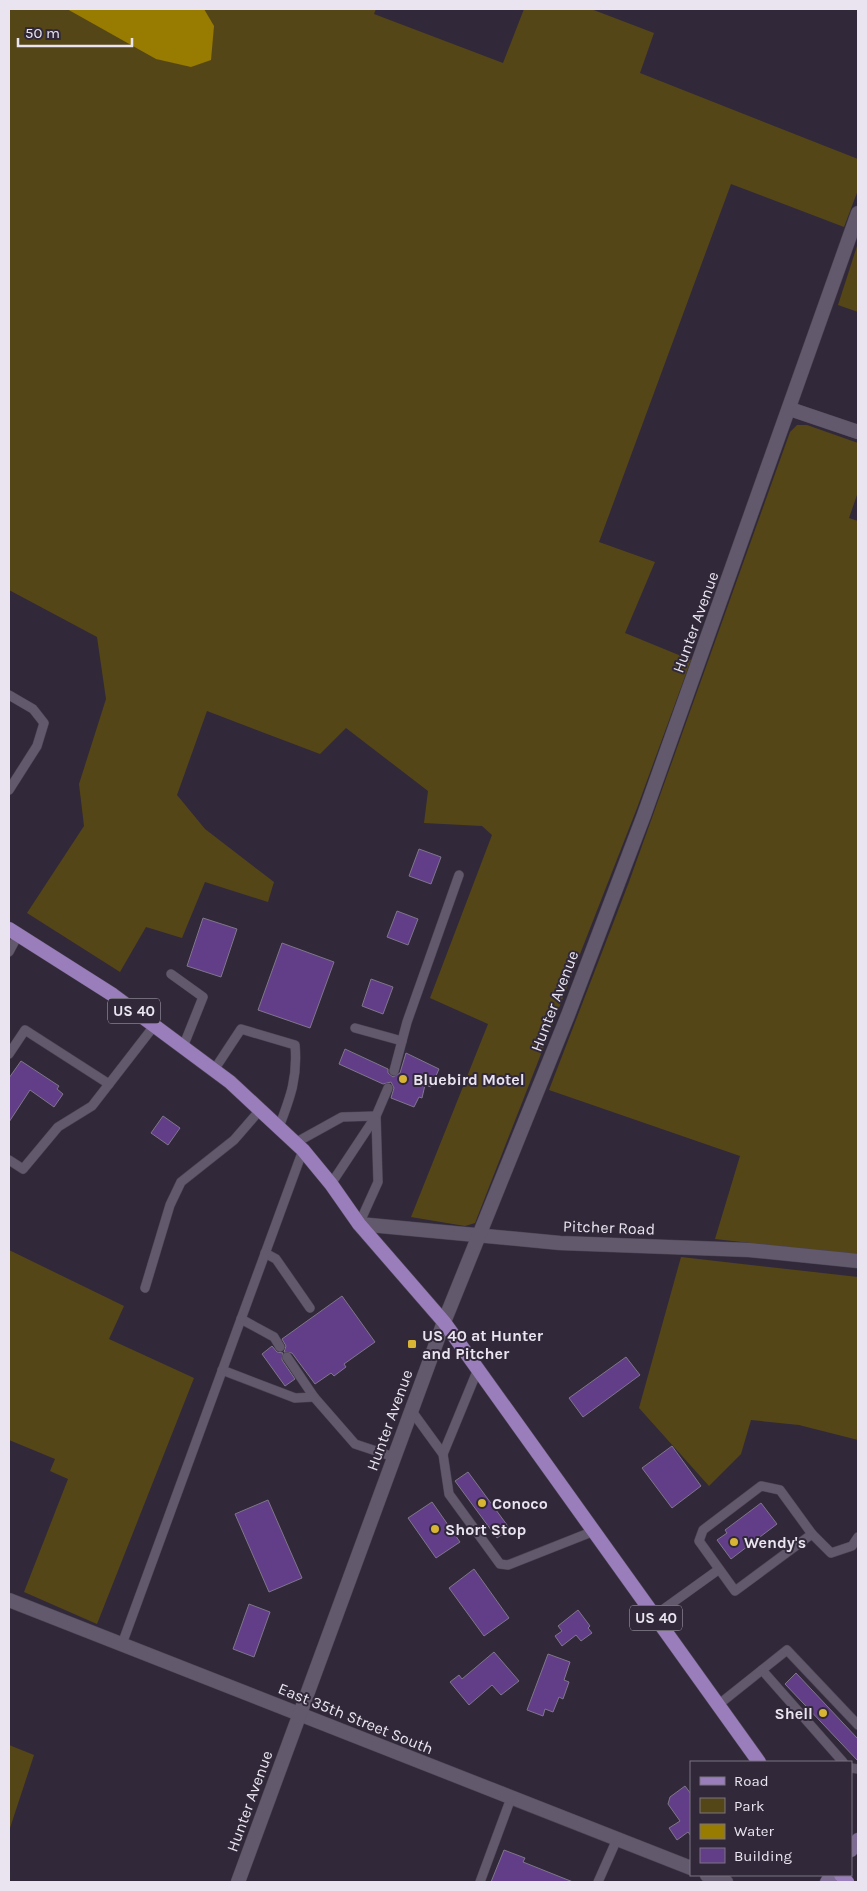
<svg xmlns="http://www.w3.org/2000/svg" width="867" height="1891" viewBox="0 0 867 1891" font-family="Karla,sans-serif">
	<rect width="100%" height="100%" fill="#31293a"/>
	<g fill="#554617">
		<polygon points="9,9 376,9 374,14 503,63 524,9 591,9 654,33 640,73 858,159 858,190 844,227 731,184 599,542 655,562 625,633 691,660 637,808 475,1223 465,1226 411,1217 488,1024 430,998 492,835 482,826 424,823 428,791 346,728 320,754 207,711 177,795 205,829 274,882 268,902 205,882 182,938 146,927 120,972 27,913 84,826 79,784 106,699 97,637 9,590"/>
		<polygon points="858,243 858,312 838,305"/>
		<polygon points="797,425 807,425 858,443 858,492 849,518 858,521 858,1255 715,1239 740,1156 549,1090 629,882 790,432"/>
		<polygon points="9,1250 124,1306 109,1339 194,1378 97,1624 24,1592 68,1479 50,1471 55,1459 9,1440"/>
		<polygon points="681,1257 858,1277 858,1440 799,1425 751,1420 741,1454 709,1486 639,1408"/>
		<polygon points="9,1745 34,1755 9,1831"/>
	</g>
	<polygon fill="#987b01" points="67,9 204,9 214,26 211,60 191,67 156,59"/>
	<g fill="#623e88" stroke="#7f768a">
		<polygon points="419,849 441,857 431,884 409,876"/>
		<polygon points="397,911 418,919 408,945 387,937"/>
		<polygon points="203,918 237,929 221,977 187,966"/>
		<polygon points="282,943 334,962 310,1028 258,1010"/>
		<polygon points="371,979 393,987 383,1014 362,1006"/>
		<polygon points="345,1049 388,1069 388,1073 393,1077 400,1073 406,1053 439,1069 431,1087 425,1085 422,1098 419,1097 414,1107 391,1098 394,1088 391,1082 383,1084 339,1064"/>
		<polygon points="21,1061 59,1086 57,1089 63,1094 54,1107 30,1090 9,1122 9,1078"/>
		<polygon points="163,1116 180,1128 168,1145 151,1133"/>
		<polygon points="342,1296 375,1342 344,1364 346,1367 334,1376 331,1373 315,1384 292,1353 284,1352 286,1346 282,1339"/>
		<polygon points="272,1346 277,1352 283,1353 282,1360 295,1379 285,1386 262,1354"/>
		<polygon points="626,1357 640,1375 583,1417 569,1398"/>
		<polygon points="672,1446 701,1486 672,1508 642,1468"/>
		<polygon points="468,1472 510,1529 497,1538 455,1481"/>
		<polygon points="268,1500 302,1578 269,1592 235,1514"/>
		<polygon points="432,1502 460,1542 436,1558 408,1518"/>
		<polygon points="761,1503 777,1524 731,1559 717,1540 727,1533 725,1530"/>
		<polygon points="474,1569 509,1618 484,1636 449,1588"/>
		<polygon points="249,1604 270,1612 254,1657 233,1649"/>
		<polygon points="578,1610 590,1626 588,1628 592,1633 581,1641 576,1635 562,1646 555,1636 562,1631 558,1626"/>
		<polygon points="494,1652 519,1681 501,1695 492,1685 469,1705 450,1682 459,1675 462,1679"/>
		<polygon points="548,1654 570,1662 564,1680 569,1682 563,1699 559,1697 553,1712 545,1709 543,1716 527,1710"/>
		<polygon points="796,1673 858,1739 858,1761 785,1684"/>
		<polygon points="685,1786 691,1794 691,1836 688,1832 677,1840 669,1828 680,1821 668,1804 670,1797"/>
		<polygon points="504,1850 525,1858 523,1862 573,1882 491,1882"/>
	</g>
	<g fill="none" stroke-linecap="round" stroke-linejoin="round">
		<g stroke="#4b4452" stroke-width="10">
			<g id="service">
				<polyline points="9,695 33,709 44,723 37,746 9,790"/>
				<polyline points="9,952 18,935"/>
				<polyline points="171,974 203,997 183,1047"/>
				<polyline points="355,1028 402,1041"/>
				<polyline points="9,1054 25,1030 109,1084"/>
				<path d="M214,1070L241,1029L295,1045C298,1078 290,1098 279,1127"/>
				<polyline points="394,1071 407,1022 459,875"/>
				<polyline points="295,1143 342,1117 376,1116 378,1182 359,1224"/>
				<polyline points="9,1160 23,1169 58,1127 92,1106 154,1026"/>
				<polyline points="331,1184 376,1116 388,1088"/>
				<polyline points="265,1253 276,1259 310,1308"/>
				<polyline points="145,1288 170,1205 181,1182 234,1140 260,1110"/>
				<polyline points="241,1319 274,1337 280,1347"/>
				<polyline points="287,1357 314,1397 355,1444 394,1457"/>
				<polyline points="222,1370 295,1398 314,1397"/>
				<polyline points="411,1410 443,1454 449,1494 500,1564 508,1565 594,1531"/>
				<polyline points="443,1454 478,1369"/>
				<polygon points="761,1486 780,1490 812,1534 735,1591 699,1541 703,1530"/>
				<polyline points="812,1534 831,1553 852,1546 858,1537"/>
				<polyline points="654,1616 718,1570"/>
				<polyline points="122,1644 303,1150"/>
				<polyline points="762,1670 843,1762"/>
				<polyline points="718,1705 787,1650 858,1725"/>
				<polyline points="851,1768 858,1769"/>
				<polyline points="480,1882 511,1798"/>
				<polyline points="598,1882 617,1839"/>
			</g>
		</g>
		<g stroke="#4b4452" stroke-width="15">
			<g id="minor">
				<polyline points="790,409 858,432"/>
				<polyline points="359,1224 560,1243 749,1250 858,1261"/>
				<polyline points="9,1600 691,1868"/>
				<polyline points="707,1875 726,1882"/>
				<polyline points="238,1882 444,1322 568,1015 644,815 858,213"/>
			</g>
		</g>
		<g stroke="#4b4452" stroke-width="15">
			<g id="secondary">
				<polyline points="851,1850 858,1840"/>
				<polyline points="827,1882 832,1875"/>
			</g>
		</g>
		<g stroke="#4b4452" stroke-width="15">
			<g id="primary">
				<polyline points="9,929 113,995 230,1082 303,1150 331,1184 359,1224 444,1322 759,1762"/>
				<polyline points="841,1875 847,1882"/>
			</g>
		</g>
		<use href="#service" stroke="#62596d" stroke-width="9"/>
		<use href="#minor" stroke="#62596d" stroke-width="14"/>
		<use href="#secondary" stroke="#7e6b94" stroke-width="14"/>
		<use href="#primary" stroke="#9a7dbb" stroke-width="14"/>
	</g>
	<g fill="#d8b434" stroke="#31293a" stroke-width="2">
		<circle cx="403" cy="1079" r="5"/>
		<rect x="407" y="1339" width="10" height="10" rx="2.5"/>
		<circle cx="482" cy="1503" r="5"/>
		<circle cx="435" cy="1529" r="5"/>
		<circle cx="734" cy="1542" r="5"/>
		<circle cx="823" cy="1713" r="5"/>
	</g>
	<g text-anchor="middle" stroke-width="4" stroke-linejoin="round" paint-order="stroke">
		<g fill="#31293a" stroke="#b2acb9" stroke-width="1">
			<rect x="108" y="998.5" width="52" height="25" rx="4"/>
			<rect x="630" y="1605.5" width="52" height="25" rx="4"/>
		</g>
		<g font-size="15" font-weight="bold" fill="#e9e4ef">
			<text x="134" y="1016">US 40</text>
			<text x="656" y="1623">US 40</text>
		</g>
		<g font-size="16" fill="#e9e4ef" stroke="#31293a">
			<text transform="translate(695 622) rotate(-70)" y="6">Hunter Avenue</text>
			<text transform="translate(554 1001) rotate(-69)" y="6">Hunter Avenue</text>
			<text transform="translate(609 1227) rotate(2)" y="6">Pitcher Road</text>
			<text transform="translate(389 1420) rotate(-70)" y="6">Hunter Avenue</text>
			<text transform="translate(356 1718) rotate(22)" y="6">East 35th Street South</text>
			<text transform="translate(249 1801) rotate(-70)" y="6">Hunter Avenue</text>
		</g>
		<g font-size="16" font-weight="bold" fill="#e9e4ef" stroke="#31293a" text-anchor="start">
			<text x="413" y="1085">Bluebird Motel</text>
			<text x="422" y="1341">US 40 at Hunter<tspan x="422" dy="18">and Pitcher</tspan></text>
			<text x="492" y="1509">Conoco</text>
			<text x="445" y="1535">Short Stop</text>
			<text x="744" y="1548">Wendy's</text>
			<text x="813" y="1719" text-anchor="end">Shell</text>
		</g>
	</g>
	<rect width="867" height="1891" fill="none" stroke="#e9e4ef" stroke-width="20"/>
	<rect x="690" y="1761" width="162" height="115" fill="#31293a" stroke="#7b7482"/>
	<rect x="700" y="1777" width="25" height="8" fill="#9a7dbb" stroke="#7b7482"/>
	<text x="734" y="1786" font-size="15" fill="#e9e4ef">Road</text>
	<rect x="700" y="1798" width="25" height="15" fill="#554617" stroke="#7b7482"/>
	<text x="734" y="1811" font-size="15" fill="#e9e4ef">Park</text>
	<rect x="700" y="1824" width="25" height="15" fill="#987b01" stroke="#7b7482"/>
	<text x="734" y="1836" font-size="15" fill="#e9e4ef">Water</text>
	<rect x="700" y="1848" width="25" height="15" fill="#623e88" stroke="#7b7482"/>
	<text x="734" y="1861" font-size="15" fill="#e9e4ef">Building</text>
	<path d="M18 38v8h114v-8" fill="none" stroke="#e9e4ef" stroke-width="2.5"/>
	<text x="25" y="38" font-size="15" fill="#e9e4ef" stroke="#31293a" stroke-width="4" paint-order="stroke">50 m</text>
</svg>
